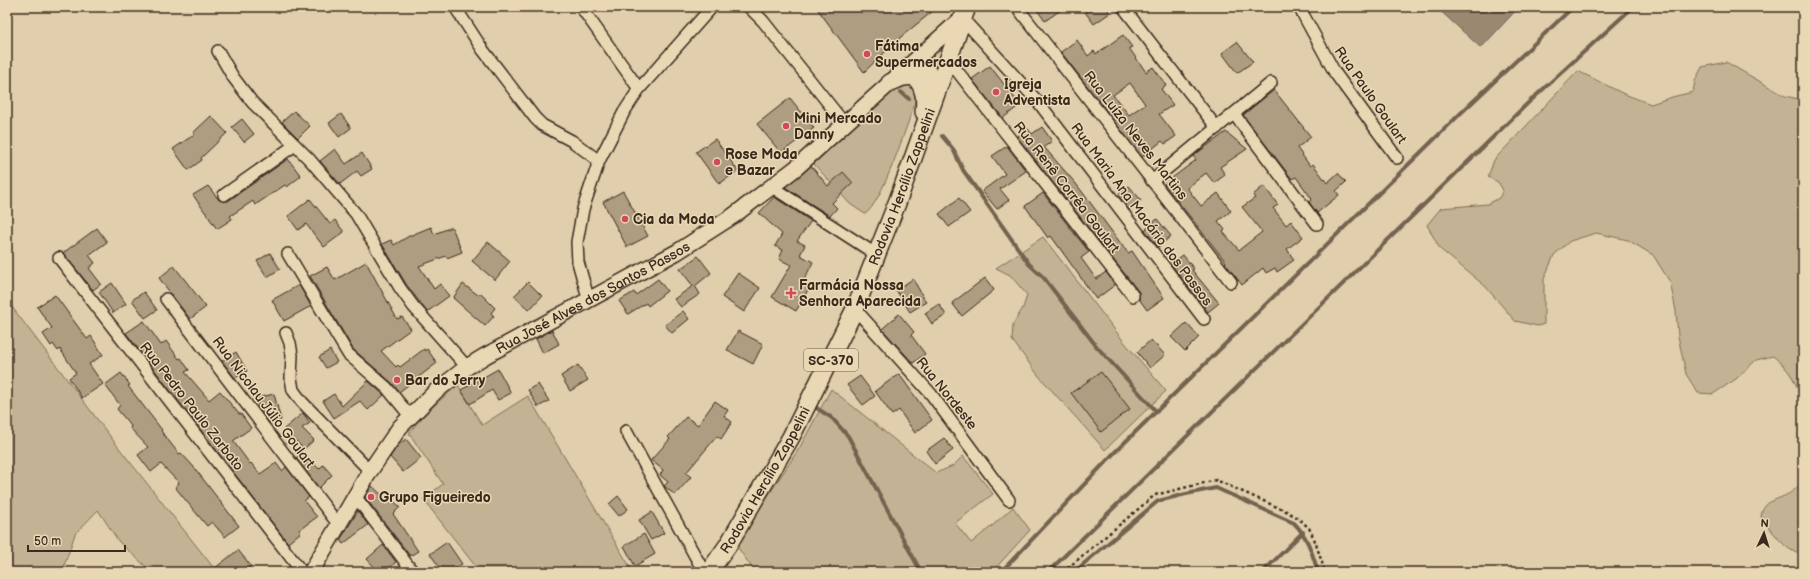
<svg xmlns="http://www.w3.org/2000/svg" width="1810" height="579" viewBox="0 0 1810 579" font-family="'Balsamiq Sans',sans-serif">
	<rect width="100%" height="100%" fill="#e0ceac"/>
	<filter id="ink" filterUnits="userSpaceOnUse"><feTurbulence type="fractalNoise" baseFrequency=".025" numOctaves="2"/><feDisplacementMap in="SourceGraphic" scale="8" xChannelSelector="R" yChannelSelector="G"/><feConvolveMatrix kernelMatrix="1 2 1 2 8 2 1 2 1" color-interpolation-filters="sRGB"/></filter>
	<g filter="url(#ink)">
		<g fill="#c4b294" stroke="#806e59">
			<path d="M1726,62L1785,96L1803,100V408C1797,383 1793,373 1773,356L1756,360L1736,379L1713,394L1698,393L1686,374L1678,336L1676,311L1670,282L1653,255L1628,240L1596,233L1570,241L1554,255L1544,279V324L1538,326L1515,321L1485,286L1440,249L1427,225L1441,208L1488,204L1499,198L1503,190L1498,182L1488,177L1494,160L1578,71L1624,94L1651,104L1672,97L1693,92L1695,81L1702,67Z"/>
			<path d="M905,83C914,87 915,92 915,102C908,123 881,205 865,214L850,204L814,164L896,87Z"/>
			<polygon points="1043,237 1125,343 1166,391 1105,450 1038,375 1012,340 1013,324 1023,308 1027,295 1010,275 996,268"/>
			<polygon points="12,307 119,448 217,572 152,572 119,542 98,510 75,534 62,572 7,572 7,309"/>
			<path d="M458,385L482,425L528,396L633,572H480L423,499L443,484L409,433C424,414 440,400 458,385Z"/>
			<polygon points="831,389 936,473 953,466 963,456 993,494 955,523 971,543 992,526 1013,507 1030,530 992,572 755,572 736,545 800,447"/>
			<path d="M1803,482V554L1802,555C1783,550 1773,531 1761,517C1763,500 1776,501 1788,494C1793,492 1798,486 1803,482Z"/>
		</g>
		<polygon fill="#9a8870" stroke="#74624f" points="1436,7 1519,7 1481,48"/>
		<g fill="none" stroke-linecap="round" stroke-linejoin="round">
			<g stroke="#74624f" stroke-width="4">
				<polyline points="901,92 909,99"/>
				<polyline points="942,136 953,149 963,170 1029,264 1044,278 1097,347 1156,411"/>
				<polyline points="815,407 832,418 848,436 921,572"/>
				<polyline points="1001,572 1115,452 1462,112 1573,7"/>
				<polyline points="1048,572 1528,103 1633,7"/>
				<path d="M1074,572L1158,501L1186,494L1216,488L1294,523C1308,537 1312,553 1318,572"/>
				<polyline points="1263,572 1303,532"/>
			</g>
		</g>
		<g fill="#af9d82" stroke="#3b2a1e" fill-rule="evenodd">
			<polygon points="816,7 938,7 902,36 864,72"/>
			<polygon points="1035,7 1065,7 1045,21"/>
			<polygon points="1093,7 1106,7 1110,13 1094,24 1085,12"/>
			<path d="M1123,35L1132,47L1129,48L1146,72L1153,67L1166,85L1161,89L1173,105L1159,114L1176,136L1165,144L1162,141L1142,157L1061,52L1077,40L1088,56L1094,51L1096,54ZM1130,83L1145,104L1129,115L1113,95Z"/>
			<polygon points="1237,42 1253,62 1237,73 1222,53"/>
			<polygon points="990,66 1020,105 1003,118 972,79"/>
			<polygon points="1274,90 1311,137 1297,148 1310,166 1313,164 1327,183 1338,173 1346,182 1336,191 1339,195 1317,213 1309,202 1312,199 1296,177 1292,179 1243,115"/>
			<polygon points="790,98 814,128 781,153 757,124"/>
			<polygon points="294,111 310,126 298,138 282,122"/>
			<polygon points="341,114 351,128 339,137 329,123"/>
			<polygon points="211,116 227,133 201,158 202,160 188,170 173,149 195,134 193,133"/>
			<polygon points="242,119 254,134 244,142 232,127"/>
			<polygon points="1042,127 1052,141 1044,147 1077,185 1128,253 1132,251 1164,298 1147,310 1139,299 1139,292 1018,138 1018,136 1028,129 1032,134"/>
			<polygon points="1226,132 1247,149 1220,167 1225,175 1214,183 1206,173 1187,188 1201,206 1218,193 1231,211 1218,221 1225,230 1223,232 1239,250 1262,232 1242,207 1255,198 1253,195 1264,186 1278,205 1273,208 1286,225 1291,221 1303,237 1287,249 1294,260 1277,272 1275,268 1266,273 1263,268 1242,285 1225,263 1226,262 1164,184 1196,160 1193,156"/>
			<polygon points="715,139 738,171 719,184 696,152"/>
			<polygon points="1007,146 1026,171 1000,189 1009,200 997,209 982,191 1005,174 992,156"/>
			<polygon points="335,149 346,164 362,153 372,169 361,176 357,171 340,184 320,161"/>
			<polygon points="288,159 301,176 287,187 285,185 255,205 253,201 230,216 232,219 217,229 193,195 208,186 219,200 228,201"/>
			<polygon points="811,166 828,186 843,172 853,183 832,203 837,208 830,216 785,187"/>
			<polygon points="1129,186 1141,200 1129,210 1118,195"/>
			<polygon points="623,191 648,236 627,247 603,202"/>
			<polygon points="1043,193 1089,252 1081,258 1096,279 1106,272 1115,285 1096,299 1051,236 1048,238 1025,206"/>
			<polygon points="774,197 811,221 797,241 805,245 800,255 813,262 802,284 809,288 796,311 772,297 791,265 779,259 783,250 775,246 782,234 759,213"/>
			<polygon points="959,198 970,212 949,227 939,214"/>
			<polygon points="310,199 330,224 335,220 344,232 324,247 306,224 298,230 288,216"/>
			<polygon points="1157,219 1171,236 1158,247 1145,230"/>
			<polygon points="431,227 434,234 452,227 462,252 447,258 446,256 419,266 434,289 440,284 449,296 427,312 406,284 382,244 391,240 394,245 409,236"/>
			<polygon points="97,228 107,242 89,255 95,263 89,268 101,284 93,290 63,253"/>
			<polygon points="488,242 510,261 495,280 472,261"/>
			<polygon points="270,253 280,269 267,277 257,261"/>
			<polygon points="1183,255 1194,269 1192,270 1219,303 1208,312 1171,264"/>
			<polygon points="698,256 711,273 695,286 700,294 681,307 674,299 693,286 680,269"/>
			<polygon points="366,262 397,319 402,317 411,329 381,351 396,367 398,365 400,367 424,349 425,351 427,349 437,363 399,392 392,383 353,349 310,276 327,267 335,280"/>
			<polygon points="174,266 206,307 190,319 159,278"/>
			<polygon points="738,273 760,288 744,312 722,297"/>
			<polygon points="985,278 994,290 962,316 952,303"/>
			<polygon points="658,279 667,291 648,306 646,303 628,314 619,301 634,292 636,295"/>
			<polygon points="913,279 926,302 910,312 896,290"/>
			<polygon points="528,282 542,296 529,310 514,296"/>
			<polygon points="112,283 126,304 113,313 99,292"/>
			<polygon points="463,284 478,295 480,293 495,308 491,313 494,316 485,326 453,298"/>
			<polygon points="299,285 311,306 284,321 272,300"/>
			<polygon points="144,292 157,310 145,318 132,300"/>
			<polygon points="55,295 87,339 91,336 103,355 89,364 103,384 82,398 69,378 76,373 60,349 58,351 53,344 51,346 43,334 52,328 37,307"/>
			<polygon points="939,304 946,315 932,324 925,313"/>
			<polygon points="683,311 689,319 672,333 665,325"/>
			<polygon points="899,314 914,332 911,335 925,354 913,363 882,329"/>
			<polygon points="144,321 161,345 166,341 179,359 181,358 189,370 185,372 209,400 220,391 239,414 241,414 251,428 233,441 250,464 251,463 260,474 276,463 282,471 286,467 309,497 304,501 317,517 299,530 301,532 288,543 126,333"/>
			<polygon points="1186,323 1199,337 1185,351 1171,337"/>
			<polygon points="552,330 559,344 543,353 536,339"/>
			<polygon points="738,331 763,344 753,364 727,350"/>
			<polygon points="1151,340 1165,355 1150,368 1137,352"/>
			<polygon points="330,350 337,362 326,368 319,357"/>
			<polygon points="236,352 247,371 235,378 222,361"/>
			<polygon points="578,365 588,380 570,391 561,376"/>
			<polygon points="498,369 511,393 498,400 492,390 470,404 461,390"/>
			<polygon points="1101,372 1130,409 1101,432 1071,393"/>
			<polygon points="121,373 130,385 128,386 162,430 161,431 179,454 181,453 193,466 239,526 225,537 212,522 207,526 192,508 175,487 179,483 161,464 151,472 138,455 148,447 130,428 131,426 117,409 120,405 105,385"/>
			<polygon points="899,374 932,420 915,433 899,410 892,415 875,391"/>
			<polygon points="860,376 875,396 863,405 847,385"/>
			<polygon points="368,381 384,395 368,410 360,401 334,418 323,401 334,394 342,406"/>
			<polygon points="538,384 549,401 538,407 528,390"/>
			<polygon points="274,394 281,420 270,423 259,409 256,398"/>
			<polygon points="715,401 728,410 724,416 732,422 721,439 717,436 686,473 691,477 675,495 664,486 668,482 660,475 663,470 651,460 670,439 668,437 686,417 698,425"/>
			<polygon points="303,413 310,423 302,428 314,440 304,449 284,429"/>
			<polygon points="944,438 953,450 935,464 926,451"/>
			<polygon points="406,439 421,458 403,472 390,457 398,445"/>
			<polygon points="303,452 319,469 323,465 332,475 319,488 296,458"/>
			<polygon points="372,486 384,497 387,495 400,507 393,514 418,551 410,556 365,497"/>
			<polygon points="618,496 628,509 619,516 609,504"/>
			<polygon points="358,511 368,525 343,544 340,540"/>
			<polygon points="652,512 664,533 651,540 639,520"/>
			<polygon points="644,534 655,554 635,566 624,546"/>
			<polygon points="447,542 462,564 450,572 443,572 430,554"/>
			<polygon points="383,545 396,562 385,572 379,572 367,559"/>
			<polygon points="238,550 251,566 244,572 210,572"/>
		</g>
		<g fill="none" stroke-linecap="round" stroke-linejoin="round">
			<g stroke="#3b2a1e" stroke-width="14">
				<g id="street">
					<polyline points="455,7 483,50 535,118 542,125 572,141 599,161"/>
					<polyline points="581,7 639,89"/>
					<polyline points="749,7 763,21 844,123"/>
					<polyline points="1017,7 1231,282"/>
					<polyline points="1123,7 1217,128"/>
					<polyline points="1299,7 1335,73 1397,158"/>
					<polyline points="962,18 1039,103 1204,319"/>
					<polyline points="218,51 233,77 252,102 310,160 356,214 400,288 413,306 467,367"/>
					<polyline points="947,58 1133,296"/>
					<polyline points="1234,114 1317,224"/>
					<polyline points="1152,181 1271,83"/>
					<polyline points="772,187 877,255"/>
					<polyline points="224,195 295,145"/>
					<polyline points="288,254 348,354 387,388 410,416"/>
					<polyline points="59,258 302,572"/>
					<polyline points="166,299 338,524"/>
					<polyline points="589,301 578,262 577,242 583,209 599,161 624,112 639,89 712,7"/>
					<polyline points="855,309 931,394 1009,500"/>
					<polyline points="286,333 290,343 292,355 291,378 293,390 302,402 370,471"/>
					<polyline points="626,431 704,572"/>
					<polyline points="355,496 413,572"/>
				</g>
			</g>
			<g stroke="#3b2a1e" stroke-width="18">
				<g id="secondary">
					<path id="s1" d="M311,572L370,471L400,427L436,391L467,367L485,356L677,252L733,216L796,168L962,18"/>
				</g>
			</g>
			<g stroke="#3b2a1e" stroke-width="20">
				<g id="primary">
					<polyline points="901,74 914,67 926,69 936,90"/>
					<path d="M890,83C899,78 905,75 915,77C925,87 926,99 924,112"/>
					<path id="s2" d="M709,572L728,545L791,437L855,309L897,203L967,7"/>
				</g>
			</g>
			<polyline stroke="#3b2a1e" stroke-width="2.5" stroke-dasharray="3 3" stroke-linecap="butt" points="1063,572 1155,495 1216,480 1286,511 1298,518 1309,528 1315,541 1325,572"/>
			<use href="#street" stroke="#ead8b5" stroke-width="11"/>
			<use href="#secondary" stroke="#ead8b5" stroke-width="15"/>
			<use href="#primary" stroke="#ead8b5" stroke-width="17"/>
		</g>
	</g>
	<g fill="#d1495b" stroke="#ead8b5" stroke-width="1.5">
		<circle cx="867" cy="54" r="4"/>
		<circle cx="996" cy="92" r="4"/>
		<circle cx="786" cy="126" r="4"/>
		<circle cx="717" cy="162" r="4"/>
		<circle cx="625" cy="219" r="4"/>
		<path d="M789 287h4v4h4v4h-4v4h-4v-4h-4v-4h4z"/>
		<circle cx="397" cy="380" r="4"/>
		<circle cx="371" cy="497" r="4"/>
	</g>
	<g text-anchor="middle" stroke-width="3" stroke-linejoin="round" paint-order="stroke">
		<rect fill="#ead8b5" stroke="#705e4b" stroke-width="1" x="804" y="349" width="54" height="22" rx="3"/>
		<g font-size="13" font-weight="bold" fill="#3b2a1e">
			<text x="831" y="365">SC-370</text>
		</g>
		<g font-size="14" font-weight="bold" fill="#3b2a1e" stroke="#ead8b5" text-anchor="start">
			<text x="875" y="51">Fátima<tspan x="875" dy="16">Supermercados</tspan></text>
			<text x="1004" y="89">Igreja<tspan x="1004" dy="16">Adventista</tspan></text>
			<text x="794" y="123">Mini Mercado<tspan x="794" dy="16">Danny</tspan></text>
			<text x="725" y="159">Rose Moda<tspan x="725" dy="16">e Bazar</tspan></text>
			<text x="633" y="224">Cia da Moda</text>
			<text x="799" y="290">Farmácia Nossa<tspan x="799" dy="16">Senhora Aparecida</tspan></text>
			<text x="405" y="385">Bar do Jerry</text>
			<text x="379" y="502">Grupo Figueiredo</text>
		</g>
		<g font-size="14" fill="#3b2a1e" stroke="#ead8b5">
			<text transform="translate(1371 95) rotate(55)" y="5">Rua Paulo Goulart</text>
			<text transform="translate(1136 135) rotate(52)" y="5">Rua Luíza Neves Martins</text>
			<text dy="5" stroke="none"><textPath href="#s2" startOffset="432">Rodovia Hercílio Zappelini</textPath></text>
			<text transform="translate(1067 187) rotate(52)" y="5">Rua Renê Corrêa Goulart</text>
			<text transform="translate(1142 214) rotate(53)" y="5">Rua Maria Ana Macário dos Passos</text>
			<text dy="5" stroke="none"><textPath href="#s1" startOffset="404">Rua José Alves dos Santos Passos</textPath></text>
			<text transform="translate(947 393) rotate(51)" y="5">Rua Nordeste</text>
			<text transform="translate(264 402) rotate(53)" y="5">Rua Nicolau Júlio Goulart</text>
			<text transform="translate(192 406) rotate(52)" y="5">Rua Pedro Paulo Zarbato</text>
			<text dy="5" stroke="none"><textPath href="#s2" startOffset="108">Rodovia Hercílio Zappelini</textPath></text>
		</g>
	</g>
	<rect width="1810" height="579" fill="none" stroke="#ead8b5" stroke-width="24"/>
	<rect x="12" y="12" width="1786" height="555" fill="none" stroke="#3b2a1e" stroke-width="1.5" filter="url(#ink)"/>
	<g transform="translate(1764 533) rotate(4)" stroke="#ead8b5" stroke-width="3" paint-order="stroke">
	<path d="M0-3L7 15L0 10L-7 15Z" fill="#3b2a1e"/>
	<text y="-6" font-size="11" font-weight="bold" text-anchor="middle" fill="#3b2a1e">N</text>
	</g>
	<path d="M28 545v6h97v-6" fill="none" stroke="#3b2a1e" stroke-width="2"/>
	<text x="34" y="545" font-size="12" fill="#3b2a1e" stroke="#ead8b5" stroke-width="3" paint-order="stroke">50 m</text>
</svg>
